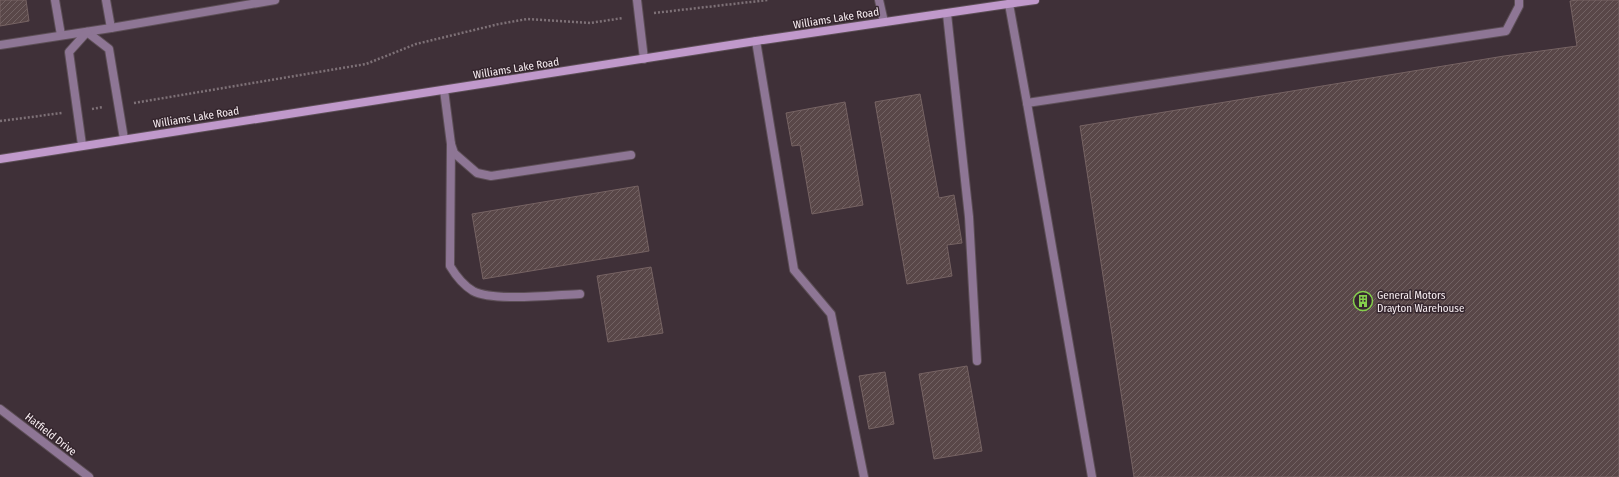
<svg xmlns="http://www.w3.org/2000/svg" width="1619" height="477" viewBox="0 0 1619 477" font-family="'Fira Sans Condensed',sans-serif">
	<defs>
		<pattern id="building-hatch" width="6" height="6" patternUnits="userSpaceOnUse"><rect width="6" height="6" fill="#594748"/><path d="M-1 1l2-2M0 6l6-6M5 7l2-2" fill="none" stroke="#726263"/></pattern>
	</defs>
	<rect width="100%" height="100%" fill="#3f3038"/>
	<g fill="url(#building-hatch)" stroke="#766363">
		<polygon points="0,0 26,0 29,21 0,26"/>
		<polygon points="1577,0 1619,0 1619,477 1134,477 1080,126 1504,56 1577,46 1570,1"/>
		<polygon points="920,94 939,198 954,195 962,243 947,245 952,276 907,284 875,102"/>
		<polygon points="845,102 863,205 812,214 800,145 792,146 786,113"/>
		<polygon points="638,186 649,251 483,279 472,214"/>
		<polygon points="651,267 663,333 608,342 597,276"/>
		<polygon points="967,366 982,451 934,459 919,374"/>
		<polygon points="885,372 894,424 869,429 859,376"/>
	</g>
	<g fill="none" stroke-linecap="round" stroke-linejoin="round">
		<g stroke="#5c4e56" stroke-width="10">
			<g id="service">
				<polyline points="55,0 61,35"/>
				<polyline points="106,0 111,28"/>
				<polyline points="879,0 884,22"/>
				<polyline points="1009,4 1027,103"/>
				<polyline points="947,14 969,217 977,361"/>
				<polyline points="87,32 109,49 124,139"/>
				<polyline points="756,41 794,270 831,314 864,477"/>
				<polyline points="0,45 111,28 275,0"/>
				<polyline points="444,90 451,144 454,153 477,173 491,176 631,155"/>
				<path d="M451,144L450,266C456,276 463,285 473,291C494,302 554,295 580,294"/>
				<polyline points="82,145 69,52 87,32"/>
				<polyline points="1092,477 1027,103 1506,31 1519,6 1519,0"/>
			</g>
		</g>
		<g stroke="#5c4e56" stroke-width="10">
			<g id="minor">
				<polyline points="637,0 644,59"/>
				<polyline points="0,409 89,477"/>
			</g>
		</g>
		<g stroke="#5c4e56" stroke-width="10">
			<polyline id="secondary" points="0,159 756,41 1035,0"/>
		</g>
		<g stroke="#7e7177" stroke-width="2.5" stroke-dasharray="2 2" stroke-linecap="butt">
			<polyline points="654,13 768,0"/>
			<polyline points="134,103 366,64 416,44 499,24 527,19 590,23 623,18"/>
			<polyline points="92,109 103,107"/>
			<polyline points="0,121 62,113"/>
		</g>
		<use href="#service" stroke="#8e7695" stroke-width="8"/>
		<use href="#minor" stroke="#8e7695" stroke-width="8"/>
		<use href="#secondary" stroke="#c099cb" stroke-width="8"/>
	</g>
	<defs>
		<g id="building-ring" transform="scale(1)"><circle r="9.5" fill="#35262e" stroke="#85cf4c" stroke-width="1.5"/><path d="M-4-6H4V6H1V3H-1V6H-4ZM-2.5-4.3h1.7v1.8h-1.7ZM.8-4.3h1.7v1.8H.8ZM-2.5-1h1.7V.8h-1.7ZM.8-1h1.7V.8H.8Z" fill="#85cf4c"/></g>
	</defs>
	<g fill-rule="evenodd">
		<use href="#building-ring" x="1363" y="301"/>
	</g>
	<g text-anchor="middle" stroke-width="3" stroke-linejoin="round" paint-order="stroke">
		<g font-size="11" fill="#f7edf1" stroke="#35262e">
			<text transform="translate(836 18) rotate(-9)" y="4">Williams Lake Road</text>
			<text transform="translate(516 68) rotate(-9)" y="4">Williams Lake Road</text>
			<text transform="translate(196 117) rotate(-9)" y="4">Williams Lake Road</text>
			<text transform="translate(51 434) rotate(38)" y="4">Hatfield Drive</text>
		</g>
		<g font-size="11" fill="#f7edf1" stroke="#35262e" text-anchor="start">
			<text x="1377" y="299">General Motors<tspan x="1377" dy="13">Drayton Warehouse</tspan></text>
		</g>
	</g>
</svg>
